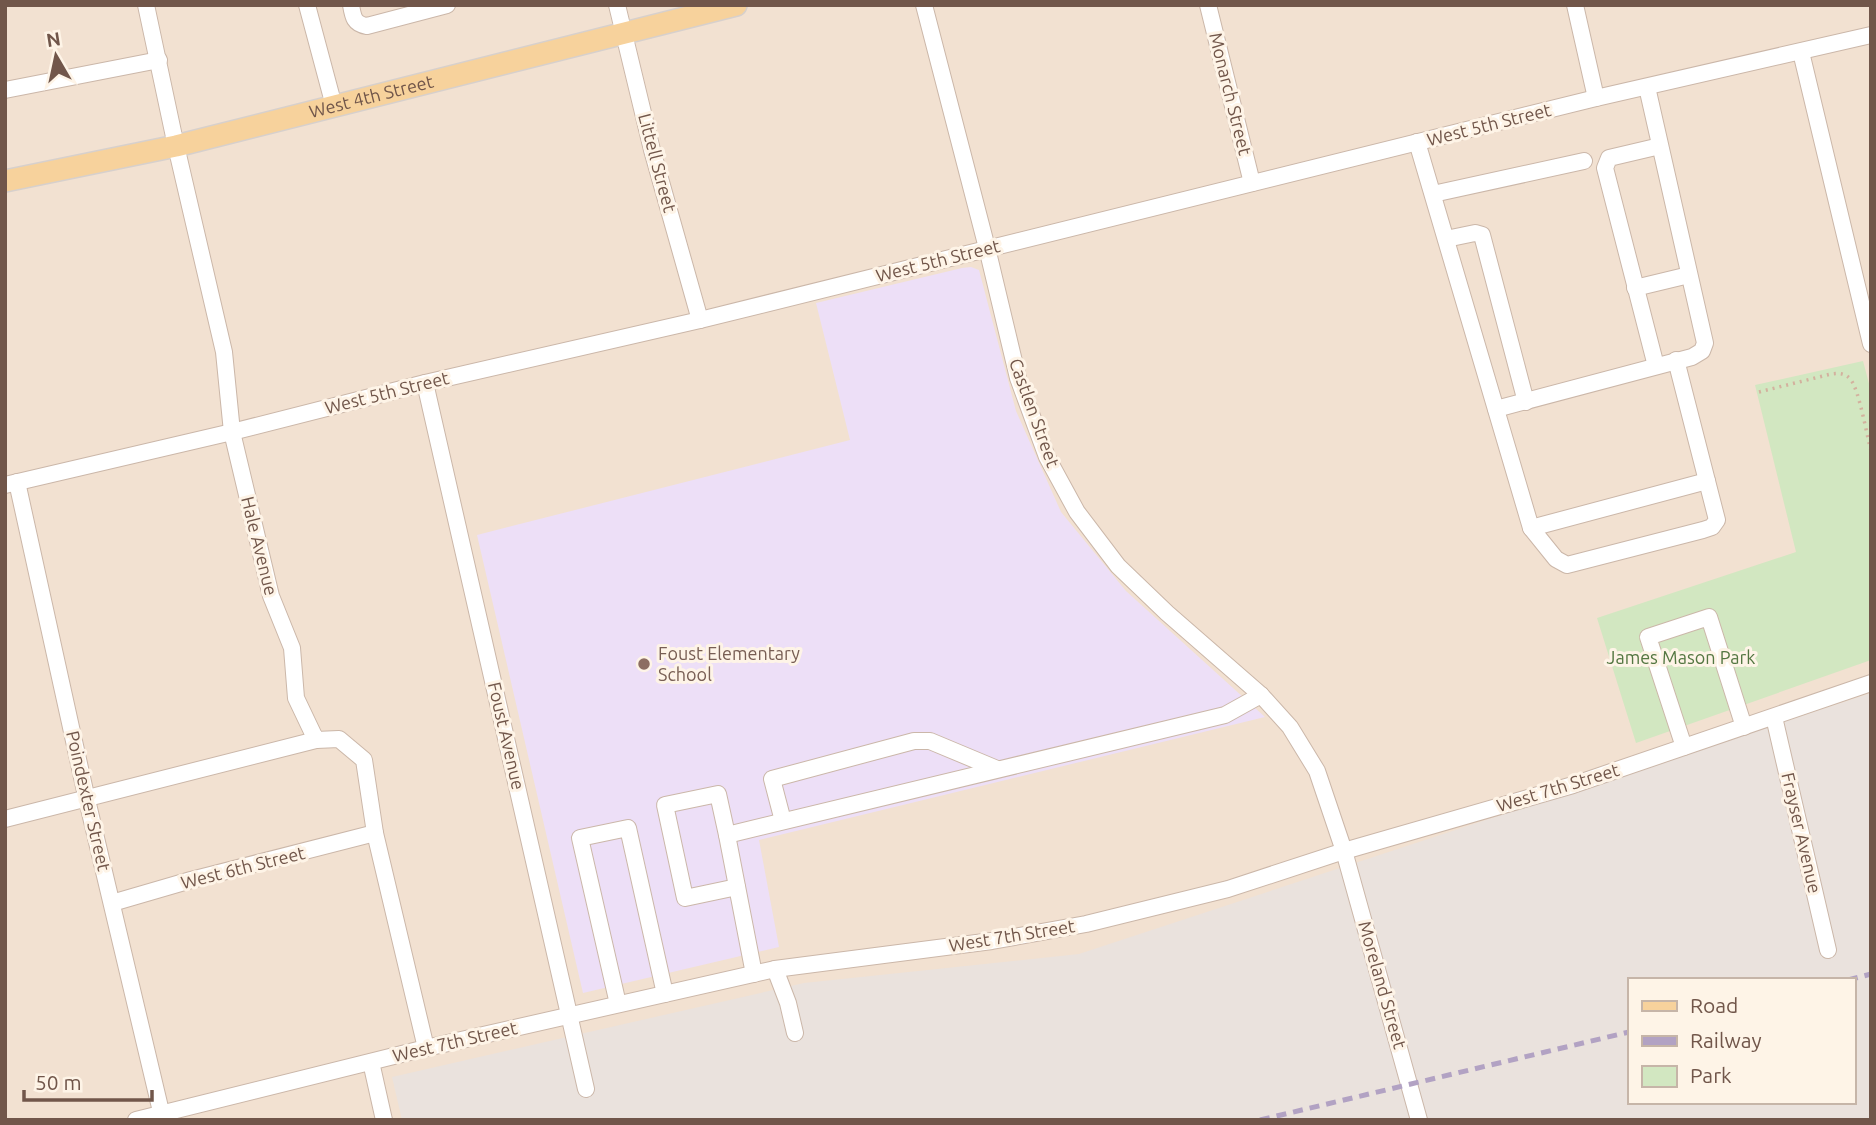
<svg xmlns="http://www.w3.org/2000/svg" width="1876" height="1125" viewBox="0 0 1876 1125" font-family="Ubuntu,sans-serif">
	<rect width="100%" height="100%" fill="#fbf0e2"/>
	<path fill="#f2e1d1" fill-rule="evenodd" d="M5,5H1871V1120H5ZM1629,980H1853V1102H1629Z"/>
	<path fill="#eae2dd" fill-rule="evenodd" d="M1871,693V1120H402L392,1077L804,983L1079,954ZM1629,980H1853V1102H1629Z"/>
	<polygon fill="#eddff7" points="971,267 979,270 1016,411 1061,512 1126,591 1265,717 759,840 779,947 583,993 477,535 850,440 816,303 962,268"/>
	<polygon fill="#d2e7c1" points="1863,361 1871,391 1871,660 1636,743 1597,618 1796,552 1755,385"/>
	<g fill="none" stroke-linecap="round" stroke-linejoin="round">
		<g stroke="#cbb7a9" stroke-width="18">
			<g id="minor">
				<polyline points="146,5 176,146 224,352 232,432 271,596 292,648 296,698 316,740 339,739 364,760 375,833 426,1048"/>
				<polyline points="307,5 334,106"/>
				<path d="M351,5C353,17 354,24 367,26L447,5"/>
				<polyline points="617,5 652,150 700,320"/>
				<polyline points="924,5 987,248 1018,378 1047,457 1077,512 1118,566 1167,613 1261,695 1290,727 1317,771 1344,851 1419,1120"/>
				<polyline points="1208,5 1252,183"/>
				<polyline points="1575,5 1596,98"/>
				<polyline points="1801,52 1871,344"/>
				<polyline points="5,90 159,60"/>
				<polyline points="1417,142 1531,528 1556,559 1567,565 1703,530 1712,527 1717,520 1676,360"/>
				<polyline points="1433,194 1584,161"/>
				<polyline points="1446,239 1475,233 1482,235 1526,402"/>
				<polyline points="1635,288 1689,275"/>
				<polyline points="1656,366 1605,168 1609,158 1660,146"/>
				<polyline points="425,383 586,1089"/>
				<polyline points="1496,409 1692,357 1702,351 1705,343 1647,87"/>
				<polyline points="17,482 87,800 163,1120"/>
				<polyline points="5,485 232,432 425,383 700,320 1596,98 1871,35"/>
				<polyline points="1531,528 1707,481"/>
				<polyline points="1774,717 1828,950"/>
				<polyline points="1684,747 1648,637 1709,617 1744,727"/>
				<polyline points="5,819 316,740"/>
				<polyline points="783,821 772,779 914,741 930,741 997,769"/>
				<polyline points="727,835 718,794 665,805 685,898 737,887"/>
				<polyline points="112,903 191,880 375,833"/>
				<polyline points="775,969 788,1003 795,1033"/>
				<polyline points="754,974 727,835 1225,715 1261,695"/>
				<polyline points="618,1004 580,838 628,828 665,994"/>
				<polyline points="371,1062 384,1120"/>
				<polyline points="136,1120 426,1048 775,969 992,941 1086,924 1228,889 1344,851 1573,785 1871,683"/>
			</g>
		</g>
		<g stroke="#d7d0cc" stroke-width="24">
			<g id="major">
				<path id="s1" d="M5,181L176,146L736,5"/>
			</g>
		</g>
		<path stroke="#d3b19e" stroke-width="3.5" stroke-dasharray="2 5" stroke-linecap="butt" d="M1759,392L1831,374C1839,373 1846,373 1851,380C1859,390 1867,436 1871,451"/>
		<use href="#minor" stroke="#fff" stroke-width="16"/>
		<use href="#major" stroke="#f7d29c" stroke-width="21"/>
		<g stroke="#b2a2c3" stroke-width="5" stroke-dasharray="10 7" stroke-linecap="butt">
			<polyline points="1848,980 1871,974"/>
			<polyline points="1260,1120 1629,1032"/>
		</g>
	</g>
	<circle fill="#8d6e63" stroke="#fef4e7" stroke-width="2.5" cx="644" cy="664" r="7"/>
	<g text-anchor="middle" stroke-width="6" stroke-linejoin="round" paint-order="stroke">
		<g font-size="18" fill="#71564a" stroke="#fef4e7">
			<text transform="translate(1230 94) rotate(76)" y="6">Monarch Street</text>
			<text dy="6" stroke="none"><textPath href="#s1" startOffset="376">West 4th Street</textPath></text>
			<text transform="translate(1489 125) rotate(-14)" y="6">West 5th Street</text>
			<text transform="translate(657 163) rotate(75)" y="6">Littell Street</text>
			<text transform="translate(938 261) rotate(-14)" y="6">West 5th Street</text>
			<text transform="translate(387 393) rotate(-14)" y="6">West 5th Street</text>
			<text transform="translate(1034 413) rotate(70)" y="6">Castlen Street</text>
			<text transform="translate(259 546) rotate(76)" y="6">Hale Avenue</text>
			<text transform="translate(506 736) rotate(77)" y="6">Foust Avenue</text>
			<text transform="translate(1558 788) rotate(-17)" y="6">West 7th Street</text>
			<text transform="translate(88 801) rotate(77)" y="6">Poindexter Street</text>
			<text transform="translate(1801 833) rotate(77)" y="6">Frayser Avenue</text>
			<text transform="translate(243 868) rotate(-14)" y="6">West 6th Street</text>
			<text transform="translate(1012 936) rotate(-9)" y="6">West 7th Street</text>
			<text transform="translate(1382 985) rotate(74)" y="6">Moreland Street</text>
			<text transform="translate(455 1042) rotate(-13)" y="6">West 7th Street</text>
		</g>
		<g font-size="18" fill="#785e54" stroke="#fef4e7" text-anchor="start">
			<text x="658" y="660">Foust Elementary<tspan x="658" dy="21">School</tspan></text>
		</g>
		<g font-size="18" fill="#547742" stroke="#fef4e7">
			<text x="1681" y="664">James Mason Park</text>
		</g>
	</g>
	<rect width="1876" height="1125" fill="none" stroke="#71564a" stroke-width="14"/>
	<rect x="1628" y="978" width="228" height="126" fill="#fef4e7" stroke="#c6b5a8" stroke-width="2"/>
	<rect x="1642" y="1001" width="35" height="10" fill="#f7d29c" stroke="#c6b5a8" stroke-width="2"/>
	<text x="1690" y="1013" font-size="21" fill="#71564a">Road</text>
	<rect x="1642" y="1036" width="35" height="10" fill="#b2a2c3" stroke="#c6b5a8" stroke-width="2"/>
	<text x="1690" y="1048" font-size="21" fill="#71564a">Railway</text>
	<rect x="1642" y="1066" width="35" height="21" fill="#d2e7c1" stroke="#c6b5a8" stroke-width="2"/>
	<text x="1690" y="1083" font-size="21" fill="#71564a">Park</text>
	<g transform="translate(56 56) rotate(351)" stroke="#fef4e7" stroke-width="5" paint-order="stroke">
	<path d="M0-5L12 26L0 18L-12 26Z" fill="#71564a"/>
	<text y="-10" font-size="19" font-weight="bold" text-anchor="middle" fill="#71564a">N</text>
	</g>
	<path d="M24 1090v10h128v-10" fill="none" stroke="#71564a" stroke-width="3.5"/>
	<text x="35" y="1090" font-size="21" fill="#71564a" stroke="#fef4e7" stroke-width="5" paint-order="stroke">50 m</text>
</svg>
